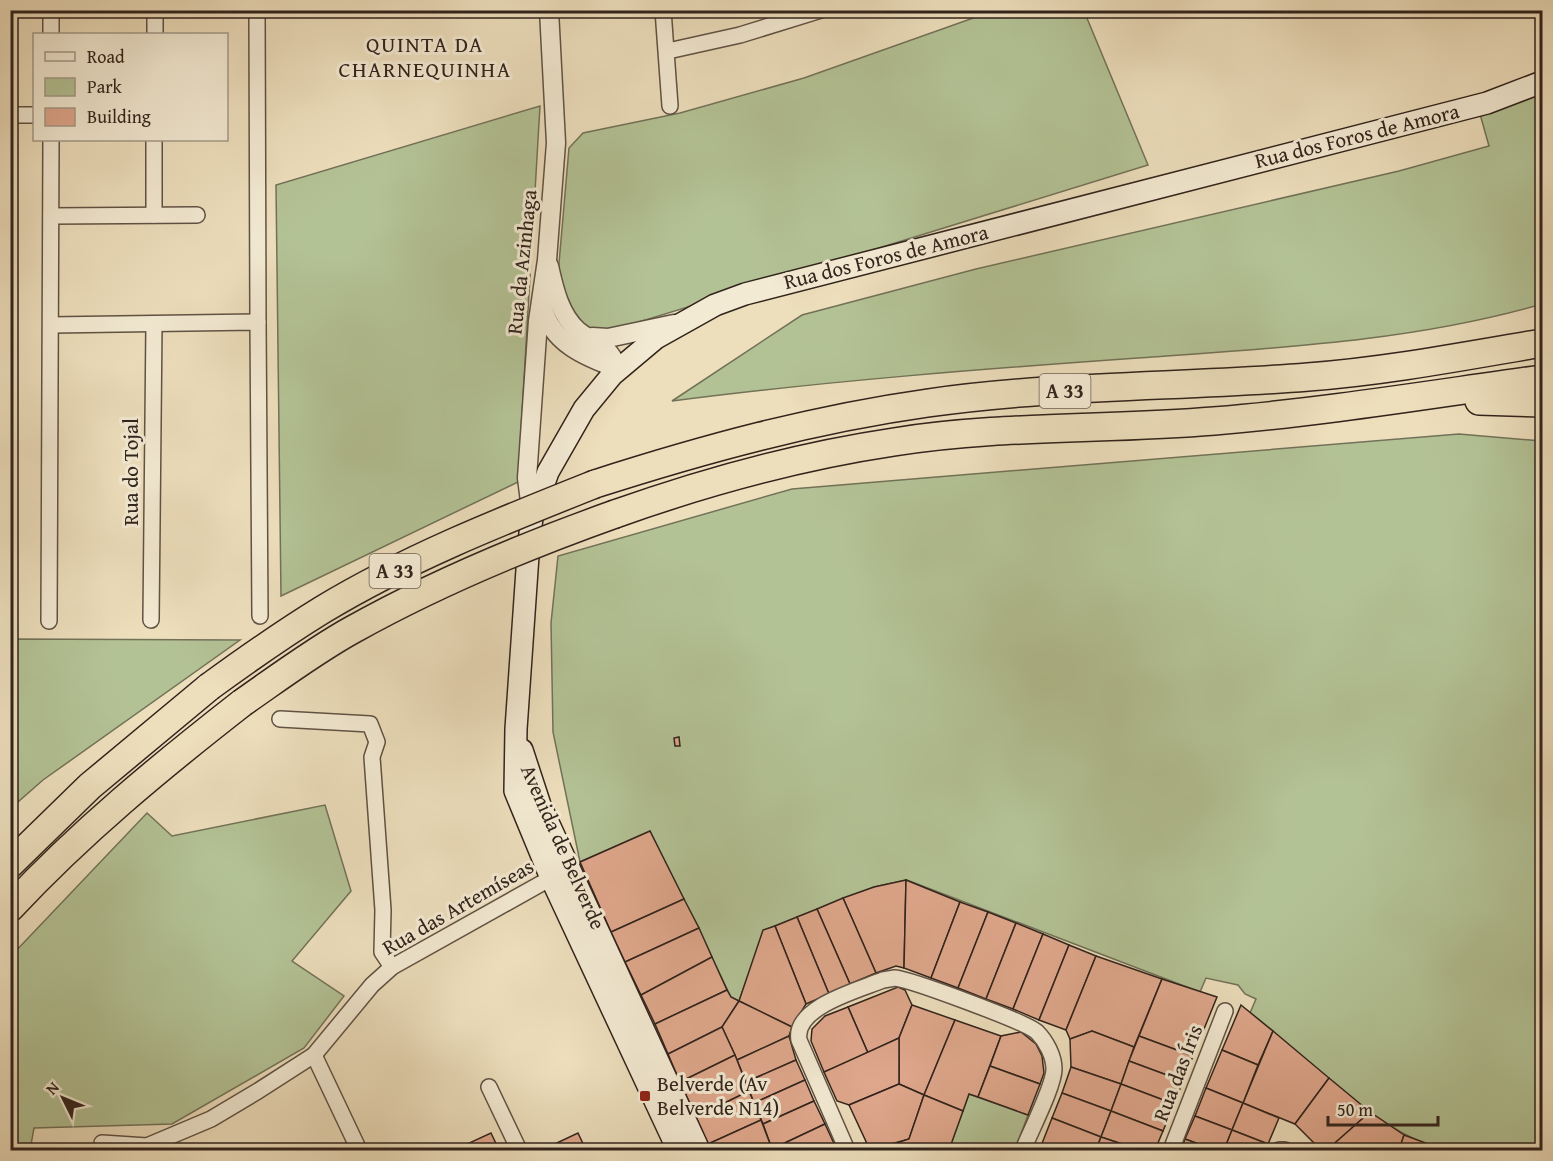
<svg xmlns="http://www.w3.org/2000/svg" width="1553" height="1161" viewBox="0 0 1553 1161" font-family="'Gentium Book Plus',serif">
	<rect width="100%" height="100%" fill="#eddebc"/>
	<filter id="stains"><feTurbulence type="fractalNoise" baseFrequency=".00333" numOctaves="4"/><feColorMatrix values="0 0 0 0 .2 0 0 0 0 .09 0 0 0 0 .02 0 0 0 .5 -.17"/></filter>
	<radialGradient id="worn" r=".72"><stop offset=".6" stop-color="#630" stop-opacity="0"/><stop offset="1" stop-color="#630" stop-opacity=".3"/></radialGradient>
	<g fill="#b3c295" stroke="#727258" stroke-width="1.5">
		<polygon points="993,11 1084,11 1148,165 613,330 597,332 578,324 558,275 569,148 583,133 680,113 804,78"/>
		<path d="M1542,92V304C1411,342 1273,348 1138,358C982,369 827,381 672,401L802,315L976,269L1399,171L1489,146L1480,114Z"/>
		<polygon points="540,106 518,482 281,596 276,185"/>
		<path d="M1459,434L1542,441V1150C1515,1150 1473,1155 1447,1150C1386,1140 1299,1053 1250,1013L1256,999L1245,994L1238,985L1206,978L1200,992L907,880L874,887L764,930L739,1001L731,997L650,831L580,862L553,732L551,623L558,556L792,489Z"/>
		<polygon points="11,639 240,640 43,780 11,808"/>
		<polygon points="325,805 351,891 292,961 344,996 304,1048 172,1124 34,1128 30,1150 11,1150 11,956 147,813 172,836"/>
		<polygon points="969,1094 1028,1115 1015,1150 949,1150"/>
	</g>
	<g fill="#dfa78c" stroke="#31231c" stroke-width="1.5">
		<polygon points="679,737 680,746 675,746 674,738"/>
		<polygon points="650,831 684,899 611,932 580,862"/>
		<polygon points="906,880 904,968 896,966 876,973 843,898 874,887"/>
		<polygon points="906,880 960,902 931,978 904,968"/>
		<polygon points="843,898 876,973 850,984 817,909"/>
		<polygon points="684,899 699,928 625,962 611,932"/>
		<polygon points="960,902 988,912 958,988 931,978"/>
		<polygon points="817,909 850,984 829,994 797,917"/>
		<polygon points="988,912 1016,923 986,999 958,988"/>
		<polygon points="797,917 829,994 806,1004 775,926"/>
		<polygon points="1016,923 1043,934 1013,1009 986,999"/>
		<polygon points="775,926 806,1004 792,1027 739,1001 763,930"/>
		<polygon points="699,928 712,957 641,995 625,962"/>
		<polygon points="1043,934 1069,945 1039,1020 1013,1009"/>
		<polygon points="1069,945 1096,956 1066,1030 1039,1020"/>
		<polygon points="1096,956 1162,979 1134,1047 1092,1031 1070,1039 1066,1030"/>
		<polygon points="712,957 727,990 655,1024 641,995"/>
		<polygon points="1162,979 1217,997 1193,1056 1139,1036"/>
		<polygon points="898,987 905,990 912,1005 899,1038 868,1053 848,1007"/>
		<polygon points="727,990 731,997 739,1001 722,1027 668,1054 655,1024"/>
		<polygon points="739,1001 792,1027 789,1036 737,1060 722,1027"/>
		<polygon points="912,1005 955,1020 924,1095 899,1084 899,1038"/>
		<polygon points="1241,1005 1273,1031 1258,1065 1222,1050"/>
		<polygon points="848,1007 868,1053 824,1072 811,1041 812,1029 825,1016"/>
		<polygon points="955,1020 1001,1036 978,1097 969,1094 963,1111 924,1095"/>
		<polygon points="722,1027 735,1055 680,1082 668,1054"/>
		<polygon points="1092,1031 1134,1047 1121,1084 1071,1067 1070,1039"/>
		<polygon points="1273,1031 1329,1078 1295,1124 1243,1103"/>
		<polygon points="1021,1032 1036,1044 1042,1056 1044,1073 1040,1084 990,1066 1001,1036"/>
		<polygon points="789,1036 796,1060 746,1082 737,1060"/>
		<polygon points="1139,1036 1193,1056 1183,1081 1129,1061"/>
		<polygon points="899,1038 899,1084 849,1105 837,1101 824,1072"/>
		<polygon points="1222,1050 1258,1065 1243,1103 1206,1088"/>
		<polygon points="735,1055 749,1091 696,1117 680,1082"/>
		<polygon points="796,1060 805,1080 754,1103 746,1082"/>
		<polygon points="1129,1061 1183,1081 1174,1104 1121,1084"/>
		<polygon points="990,1066 1040,1084 1028,1115 978,1097"/>
		<polygon points="1071,1067 1121,1084 1111,1111 1062,1093"/>
		<polygon points="1329,1078 1370,1112 1327,1150 1321,1150 1295,1124"/>
		<polygon points="805,1080 814,1101 763,1124 754,1103"/>
		<polygon points="899,1084 924,1095 909,1139 870,1150 849,1105"/>
		<polygon points="1121,1084 1174,1104 1163,1131 1111,1111"/>
		<polygon points="1206,1088 1243,1103 1232,1130 1195,1116"/>
		<polygon points="749,1091 761,1120 708,1144 696,1117"/>
		<polygon points="1062,1093 1111,1111 1101,1137 1052,1118"/>
		<polygon points="924,1095 963,1111 949,1150 876,1150 909,1139"/>
		<polygon points="814,1101 825,1124 772,1149 763,1124"/>
		<polygon points="1243,1103 1279,1118 1268,1144 1232,1130"/>
		<polygon points="1111,1111 1163,1131 1155,1150 1140,1150 1101,1137"/>
		<polygon points="1370,1112 1404,1135 1399,1150 1327,1150"/>
		<polygon points="1195,1116 1232,1130 1224,1150 1215,1150 1185,1139"/>
		<polygon points="1052,1118 1101,1137 1096,1150 1054,1150 1041,1146"/>
		<polygon points="761,1120 772,1149 711,1150 708,1144"/>
		<polygon points="825,1124 837,1150 768,1150 772,1149"/>
		<polygon points="1232,1130 1268,1144 1266,1150 1224,1150"/>
		<polygon points="491,1133 499,1150 470,1150 467,1144"/>
		<polygon points="578,1133 586,1150 542,1150"/>
		<polygon points="1404,1135 1431,1145 1430,1150 1399,1150"/>
		<polygon points="1101,1137 1140,1150 1096,1150"/>
		<polygon points="1185,1139 1215,1150 1181,1150"/>
		<polygon points="1431,1145 1446,1150 1430,1150"/>
		<polygon points="1041,1146 1054,1150 1039,1150"/>
	</g>
	<g fill="none" stroke-linecap="round" stroke-linejoin="round">
		<g stroke="#605244" stroke-width="18">
			<g id="minor">
				<polyline points="51,10 51,34"/>
				<polyline points="257,10 258,322"/>
				<polyline points="663,10 670,106"/>
				<polyline points="155,34 155,10"/>
				<polyline points="668,51 740,35 821,10"/>
				<polyline points="10,115 34,115"/>
				<polyline points="154,215 154,140"/>
				<polyline points="51,216 197,215"/>
				<polyline points="51,325 258,322 260,616"/>
				<polyline points="151,620 154,324"/>
				<polyline points="49,621 51,140"/>
				<polyline points="280,719 370,724 377,742 372,757 383,910 382,952 392,967"/>
				<polyline points="314,1055 359,1150"/>
				<polyline points="489,1087 519,1150"/>
				<polyline points="102,1143 147,1146 211,1119 258,1091 314,1055 372,985 392,967 560,873"/>
				<path d="M847,1150L799,1040C793,1007 859,990 883,980L895,978C912,980 1026,1022 1037,1032C1046,1041 1054,1056 1054,1069C1054,1086 1030,1132 1023,1150"/>
				<polyline points="1171,1150 1225,1011"/>
				<polyline points="1279,1150 1285,1150"/>
			</g>
		</g>
		<g stroke="#605244" stroke-width="21">
			<g id="tertiary">
				<path d="M549,266C554,289 560,315 578,331C600,349 603,339 619,369"/>
				<path d="M542,305C551,343 585,357 619,369"/>
				<polyline points="592,337 608,338 674,324"/>
				<polyline points="532,517 527,478 538,321 547,260 556,143 549,10"/>
			</g>
		</g>
		<g stroke="#31231c" stroke-width="24">
			<g id="secondary">
				<polyline points="522,750 540,805 699,1150"/>
				<polyline points="678,1150 551,878 515,791 516,729 529,541 532,518 548,472 584,409 612,375 656,338 715,305 745,294 1487,103 1542,82"/>
			</g>
		</g>
		<g stroke="#31231c" stroke-width="30">
			<g id="motorway">
				<polyline points="1479,401 1542,403"/>
				<path d="M595,484C704,449 814,419 928,403C1053,385 1182,387 1308,377C1387,371 1465,356 1542,343"/>
				<path d="M615,514C705,482 800,456 894,442C999,425 1108,430 1214,421C1324,412 1433,394 1542,379"/>
				<polyline points="10,864 90,786 209,687"/>
				<path d="M10,908C81,832 160,767 242,703"/>
			</g>
		</g>
		<use href="#minor" stroke="#f3ead3" stroke-width="15"/>
		<use href="#tertiary" stroke="#f3ead3" stroke-width="18"/>
		<use href="#secondary" stroke="#f3ead3" stroke-width="21"/>
		<use href="#motorway" stroke="#eddebc" stroke-width="27"/>
		<g stroke="#31231c" stroke-width="30" stroke-linecap="butt">
			<g id="motorway-bridge">
				<path d="M209,687C246,660 283,634 322,610C408,558 502,521 595,484"/>
				<path d="M242,703C278,678 314,651 352,630C436,583 525,546 615,514"/>
			</g>
		</g>
		<use href="#motorway-bridge" stroke="#eddebc" stroke-width="27"/>
	</g>
	<rect fill="#8f2418" stroke="#f3ead3" stroke-width="2" x="639" y="1090" width="12" height="12" rx="3"/>
	<g text-anchor="middle" stroke-width="6" stroke-linejoin="round" paint-order="stroke">
		<g fill="#f3ead3" stroke="#6b5f53" stroke-width="1.5">
			<rect x="1039.5" y="374" width="51" height="34" rx="4.5"/>
			<rect x="369.5" y="554" width="51" height="34" rx="4.5"/>
		</g>
		<g font-size="20" font-weight="bold" fill="#31231c">
			<text x="1065" y="398">A 33</text>
			<text x="395" y="578">A 33</text>
		</g>
		<g font-size="21" fill="#31231c" stroke="#f3ead3">
			<text transform="translate(1357 136) rotate(-14)" y="7">Rua dos Foros de Amora</text>
			<text transform="translate(886 257) rotate(-14)" y="7">Rua dos Foros de Amora</text>
			<text transform="translate(522 262) rotate(-84)" y="7">Rua da Azinhaga</text>
			<text transform="translate(131 472) rotate(-90)" y="7">Rua do Tojal</text>
			<text transform="translate(563 847) rotate(66)" y="7">Avenida de Belverde</text>
			<text transform="translate(458 907) rotate(-30)" y="7">Rua das Artemíseas</text>
			<text transform="translate(1178 1073) rotate(-69)" y="7">Rua das Íris</text>
		</g>
		<g font-size="21" fill="#31231c" stroke="#f3ead3" text-anchor="start">
			<text x="657" y="1091">Belverde (Av<tspan x="657" dy="24">Belverde N14)</tspan></text>
		</g>
		<g font-size="22" letter-spacing="1.5" fill="#31231c" stroke="#f3ead3">
			<text x="425" y="52">QUINTA DA<tspan x="425" dy="25">CHARNEQUINHA</tspan></text>
		</g>
	</g>
	<rect width="1553" height="1161" fill="none" stroke="#eddebc" stroke-width="36"/>
	<rect x="12" y="12" width="1529" height="1137" fill="none" stroke="#31231c" stroke-width="3"/>
	<rect x="18" y="18" width="1517" height="1125" fill="none" stroke="#31231c" stroke-width="1.5"/>
	<rect x="33" y="33" width="195" height="108" fill="#f3ead3" stroke="#a59a8a" stroke-width="1.5"/>
	<rect x="45" y="52" width="30" height="9" fill="#f3ead3" stroke="#a59a8a" stroke-width="1.5"/>
	<text x="87" y="63" font-size="18" fill="#31231c">Road</text>
	<rect x="45" y="78" width="30" height="18" fill="#b3c295" stroke="#a59a8a" stroke-width="1.5"/>
	<text x="87" y="93" font-size="18" fill="#31231c">Park</text>
	<rect x="45" y="108" width="30" height="18" fill="#dfa78c" stroke="#a59a8a" stroke-width="1.5"/>
	<text x="87" y="123" font-size="18" fill="#31231c">Building</text>
	<g transform="translate(63 1098) rotate(313)" stroke="#f3ead3" stroke-width="4.5" paint-order="stroke">
	<path d="M0-4.5L10 22L0 15L-10 22Z" fill="#31231c"/>
	<text y="-9" font-size="16" font-weight="bold" text-anchor="middle" fill="#31231c">N</text>
	</g>
	<path d="M1328 1116v9h110v-9" fill="none" stroke="#31231c" stroke-width="3"/>
	<text x="1337" y="1116" font-size="18" fill="#31231c" stroke="#f3ead3" stroke-width="4.5" paint-order="stroke">50 m</text>
	<rect width="100%" height="100%" filter="url(#stains)"/>
	<rect width="100%" height="100%" fill="url(#worn)"/>
</svg>
